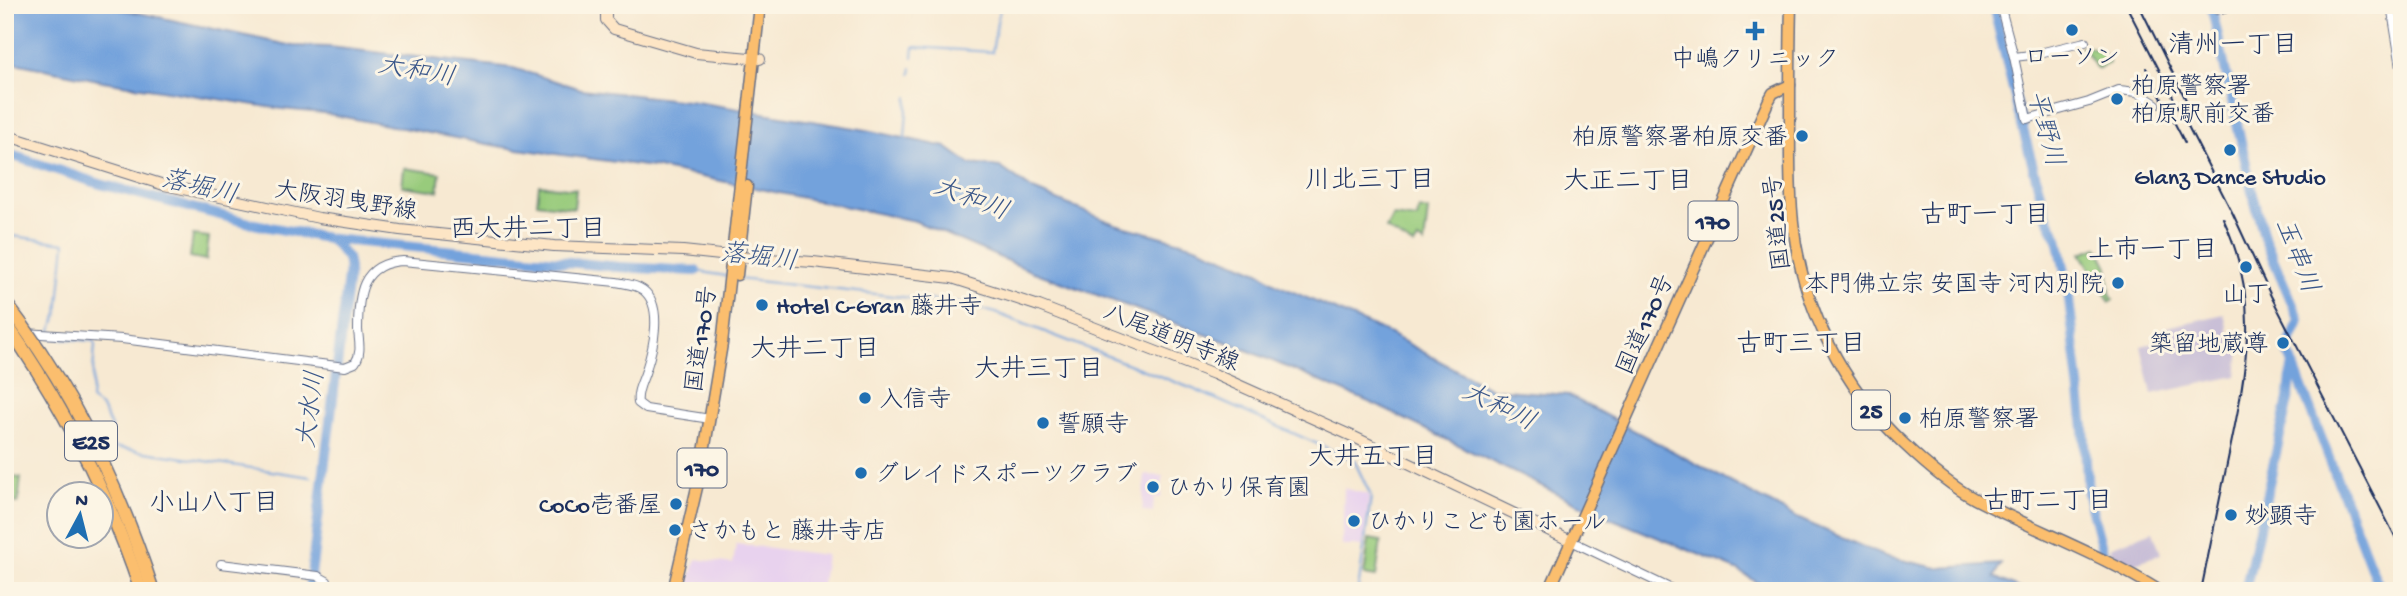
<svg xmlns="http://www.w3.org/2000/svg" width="2407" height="596" viewBox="0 0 2407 596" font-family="'Gochi Hand','Klee One',sans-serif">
	<rect width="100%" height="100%" fill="#fcf5e5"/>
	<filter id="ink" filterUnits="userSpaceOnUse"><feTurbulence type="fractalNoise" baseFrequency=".0143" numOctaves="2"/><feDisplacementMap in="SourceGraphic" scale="14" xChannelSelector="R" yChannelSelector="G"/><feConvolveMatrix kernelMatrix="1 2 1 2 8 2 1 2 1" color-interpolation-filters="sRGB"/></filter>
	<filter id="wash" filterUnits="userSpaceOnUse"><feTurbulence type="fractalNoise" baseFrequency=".00686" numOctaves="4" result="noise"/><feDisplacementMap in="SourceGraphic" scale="28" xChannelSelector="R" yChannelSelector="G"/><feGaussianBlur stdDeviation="1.57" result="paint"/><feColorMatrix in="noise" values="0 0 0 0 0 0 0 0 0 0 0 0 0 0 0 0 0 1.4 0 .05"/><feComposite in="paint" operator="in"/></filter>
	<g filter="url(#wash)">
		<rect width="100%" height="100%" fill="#f7e9d2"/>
		<g fill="#e8d2ee">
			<polygon points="1145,475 1163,476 1161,498 1154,497 1153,512 1142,511"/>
			<polygon points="1344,488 1369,495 1363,546 1342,546"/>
			<polygon points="736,544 826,555 821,591 687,591 696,559 733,564"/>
		</g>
		<g fill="#c9bfd7">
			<polygon points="2224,314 2232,348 2240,348 2237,376 2152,394 2141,346 2166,340 2163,328"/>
			<polygon points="2153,531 2161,554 2129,565 2114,558 2110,547"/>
		</g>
		<g fill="#98cb7c" stroke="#5a7d6d" stroke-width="2">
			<path d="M2082,46C2093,48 2106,50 2109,63L2097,69L2087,53L2081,47Z"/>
			<polygon points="404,168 440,173 438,191 402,186"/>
			<polygon points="539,185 576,189 574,208 537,203"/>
			<polygon points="1419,209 1428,211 1424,244 1418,240 1414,246 1386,229 1393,216 1417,219"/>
			<polygon points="193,235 209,237 206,260 190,257"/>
			<polygon points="2098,247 2108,267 2110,293 2113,300 2110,302 2081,253"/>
			<polygon points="5,476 21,478 18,503 5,501"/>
			<polygon points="1369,539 1381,541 1376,577 1364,575"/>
		</g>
		<polygon fill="#73a2dc" stroke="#47689d" stroke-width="2" points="5,5 102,5 293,46 329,47 513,68 581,89 696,102 861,129 946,147 970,164 1000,167 1033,190 1115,224 1196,246 1261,273 1277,285 1390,334 1491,389 1568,395 1797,518 1884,556 1938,568 2001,564 1994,577 2024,591 1771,591 1737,570 1593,511 1376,405 1235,345 1031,271 915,221 653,167 503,147 323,113 282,109 103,81 5,61"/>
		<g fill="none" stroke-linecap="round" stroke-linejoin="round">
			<g stroke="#73a2dc" stroke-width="2">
				<polyline points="913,57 914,47 992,52 1000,5"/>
				<polyline points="911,74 912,68"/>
				<polyline points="905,138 908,97"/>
				<polyline points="5,235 65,243 58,314 50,333"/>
				<polyline points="696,271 726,276"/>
				<polyline points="738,279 957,303 996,313 1193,389 1354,460 1371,496 1358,591"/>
				<polyline points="51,338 94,341 95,344 91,400 102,408 111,427 112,447 311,477"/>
			</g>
			<g stroke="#73a2dc" stroke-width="10">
				<polyline points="1993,5 2020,118 2046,215 2058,238 2067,282 2084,428 2088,495 2103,552"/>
				<path d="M2211,5L2251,187L2265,240L2299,319C2297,331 2289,339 2288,351L2380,591"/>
				<polyline points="5,153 100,184 254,224 331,239 619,267 696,271"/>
				<polyline points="309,591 349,269 347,258 331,239"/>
				<polyline points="2245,591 2289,395 2292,368"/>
			</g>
		</g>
	</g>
	<g filter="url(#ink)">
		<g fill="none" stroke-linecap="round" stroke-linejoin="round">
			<g stroke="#687087" stroke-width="10">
				<g id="tertiary">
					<polyline points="2000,5 2014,57 2027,119 2089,102 2119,90 2137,92 2156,104"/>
					<polyline points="2391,5 2402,73"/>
					<polyline points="2217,10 2236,5"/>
					<polyline points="2014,57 2031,55 2085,42"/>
					<path d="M25,333L122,339L345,367L355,363C362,353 359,342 358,330C358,294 361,263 403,261L616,282C625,284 635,284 643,290C664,306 653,349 646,370C643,381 636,391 638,403L646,409L704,418"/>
					<polyline points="1571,541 1676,591"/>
					<polyline points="221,564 318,576 327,581 328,591"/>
				</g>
			</g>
			<g stroke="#687087" stroke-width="12">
				<g id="secondary">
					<polyline points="606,5 606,20 614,29 696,53 760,59"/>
					<polyline points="5,135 164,185 319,218 400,230 554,246 683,251 739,257 813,262 952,278 1039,306 1214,374 1352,436 1571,541"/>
				</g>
			</g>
			<g stroke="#687087" stroke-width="13">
				<g id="trunk">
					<path d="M1791,5C1790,42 1790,79 1790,116C1790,152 1789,187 1793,222C1801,305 1843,388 1904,444C1925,464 1949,485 1975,499C2036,531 2101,554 2160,591"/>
					<polyline points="737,275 747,186"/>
					<polyline points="673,591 701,470 722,344 760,5"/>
					<polyline points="1549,591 1768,102 1773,93 1790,85"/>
				</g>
			</g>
			<use href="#tertiary" stroke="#fff" stroke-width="8"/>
			<use href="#secondary" stroke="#fde5c5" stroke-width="10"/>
			<use href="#trunk" stroke="#fbbe6e" stroke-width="10"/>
			<g stroke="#1b2f5e" stroke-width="2">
				<polyline points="2126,5 2233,214 2271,296 2402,550"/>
				<polyline points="2139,5 2193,114"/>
				<polyline points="2146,68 2185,143"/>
				<path d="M2201,591C2210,545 2220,500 2229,454C2247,369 2261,300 2223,218"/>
			</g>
			<g stroke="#687087" stroke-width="15" stroke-linecap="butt">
				<g id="motorway-bridge">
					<path d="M5,302C71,387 120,489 153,591"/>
					<path d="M5,322C63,405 109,495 141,591"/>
				</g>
			</g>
			<use href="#motorway-bridge" stroke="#fbbe6e" stroke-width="12"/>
		</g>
	</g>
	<g fill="#1f6fb2" stroke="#fcf5e5" stroke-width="2.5">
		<circle cx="2072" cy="30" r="7"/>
		<path d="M1751.5 20.5h7v7h7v7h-7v7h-7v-7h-7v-7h7z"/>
		<circle cx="2117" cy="99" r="7"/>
		<circle cx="1802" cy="136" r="7"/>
		<circle cx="2230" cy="150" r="7"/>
		<circle cx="2246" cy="267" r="7"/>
		<circle cx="2118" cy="283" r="7"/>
		<circle cx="762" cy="305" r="7"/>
		<circle cx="2283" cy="343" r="7"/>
		<circle cx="865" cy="398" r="7"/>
		<circle cx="1905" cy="418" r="7"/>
		<circle cx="1043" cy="423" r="7"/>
		<circle cx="861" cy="473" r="7"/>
		<circle cx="1153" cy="487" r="7"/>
		<circle cx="676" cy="504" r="7"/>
		<circle cx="2231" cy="515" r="7"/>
		<circle cx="1354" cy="521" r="7"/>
		<circle cx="675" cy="530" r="7"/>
	</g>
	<g text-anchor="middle" stroke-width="6" stroke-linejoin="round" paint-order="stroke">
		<g fill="#fcf5e5" stroke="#5e6a86" stroke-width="2">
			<rect x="1688.5" y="201.5" width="49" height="39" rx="5"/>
			<rect x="1852" y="390.5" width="38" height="39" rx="5"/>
			<rect x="65" y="421.5" width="52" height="39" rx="5"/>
			<rect x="677.5" y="448.5" width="49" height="39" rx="5"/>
		</g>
		<g font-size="23" font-weight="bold" fill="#1b2f5e">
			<text x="1713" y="229">170</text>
			<text x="1871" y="418">25</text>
			<text x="91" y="449">E25</text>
			<text x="702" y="476">170</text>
		</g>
		<g font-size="24" fill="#1b2f5e" stroke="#fcf5e5" text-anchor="start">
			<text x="2072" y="64" text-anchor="middle">ローソン</text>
			<text x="1755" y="66" text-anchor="middle">中嶋クリニック</text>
			<text x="2131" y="93">柏原警察署<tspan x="2131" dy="28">柏原駅前交番</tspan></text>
			<text x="1788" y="144" text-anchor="end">柏原警察署柏原交番</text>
			<text x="2230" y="184" text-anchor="middle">Glanz Dance Studio</text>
			<text x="2104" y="291" text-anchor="end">本門佛立宗 安国寺 河内別院</text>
			<text x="2246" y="301" text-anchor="middle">山丁</text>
			<text x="776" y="313">Hotel C-Gran 藤井寺</text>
			<text x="2269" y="351" text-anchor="end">築留地蔵尊</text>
			<text x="879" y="406">入信寺</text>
			<text x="1919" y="426">柏原警察署</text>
			<text x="1057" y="431">誓願寺</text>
			<text x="875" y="481">グレイドスポーツクラブ</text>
			<text x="1167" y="495">ひかり保育園</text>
			<text x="662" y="512" text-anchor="end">CoCo壱番屋</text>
			<text x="2245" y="523">妙顕寺</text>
			<text x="1368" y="529">ひかりこども園ホール</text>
			<text x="689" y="538">さかもと 藤井寺店</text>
		</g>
		<g font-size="24" fill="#1b2f5e" stroke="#fcf5e5">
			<text transform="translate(346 199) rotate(9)" y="8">大阪羽曳野線</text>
			<text transform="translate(1776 223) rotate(-96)" y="8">国道25号</text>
			<text transform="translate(1644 324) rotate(-66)" y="8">国道170号</text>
			<text transform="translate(1172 336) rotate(22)" y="8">八尾道明寺線</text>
			<text transform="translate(700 339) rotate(-82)" y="8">国道170号</text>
		</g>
		<g font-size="26" fill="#1b2f5e" stroke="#fcf5e5">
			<text x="2233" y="52">清州一丁目</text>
			<text x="1370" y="187">川北三丁目</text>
			<text x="1628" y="188">大正二丁目</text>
			<text x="1985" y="222">古町一丁目</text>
			<text x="528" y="236">西大井二丁目</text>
			<text x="2153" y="257">上市一丁目</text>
			<text x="1801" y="351">古町三丁目</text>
			<text x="815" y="356">大井二丁目</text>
			<text x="1039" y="376">大井三丁目</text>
			<text x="1373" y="464">大井五丁目</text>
			<text x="2048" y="508">古町二丁目</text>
			<text x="214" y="510">小山八丁目</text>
		</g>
		<g font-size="26" font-style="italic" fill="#3a578a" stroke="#fcf5e5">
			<text transform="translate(417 69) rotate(10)" y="9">大和川</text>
			<text transform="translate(2047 128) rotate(75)" y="9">平野川</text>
			<text transform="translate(200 185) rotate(13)" y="9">落堀川</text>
			<text transform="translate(972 197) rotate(21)" y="9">大和川</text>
			<text transform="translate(759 255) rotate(7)" y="9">落堀川</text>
			<text transform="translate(2299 255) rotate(69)" y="9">玉串川</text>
			<text transform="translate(1500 405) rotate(26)" y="9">大和川</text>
			<text transform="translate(309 409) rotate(-83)" y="9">大水川</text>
		</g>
	</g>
	<rect width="2407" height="596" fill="none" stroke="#fcf5e5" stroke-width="28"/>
	<g transform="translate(80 515) rotate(7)"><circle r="33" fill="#fcf5e5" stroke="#a2a6af" stroke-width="2"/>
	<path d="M0-5L12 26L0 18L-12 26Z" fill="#1f6fb2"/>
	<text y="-10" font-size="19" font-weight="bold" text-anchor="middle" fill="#1b2f5e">N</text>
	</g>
</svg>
